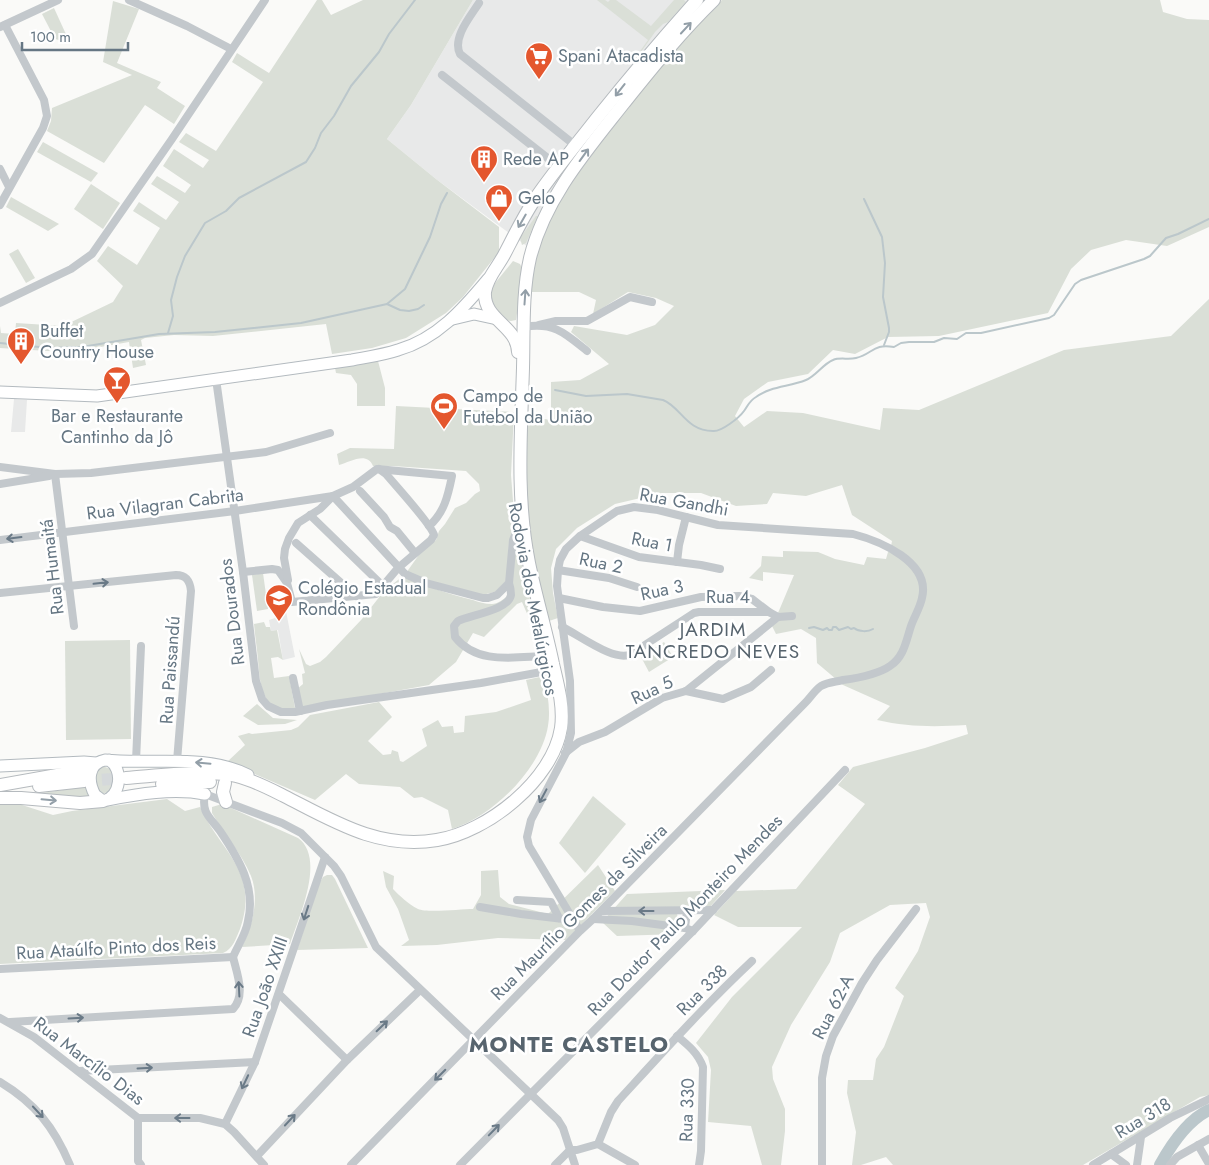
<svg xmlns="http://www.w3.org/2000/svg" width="1209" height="1165" viewBox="0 0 1209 1165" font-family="Jost,sans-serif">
	<rect width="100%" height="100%" fill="#fafaf8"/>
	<g fill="#e8e9e9">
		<polygon points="473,0 722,0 655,73 587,161 536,253 436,179 387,139 411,105"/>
		<polygon points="14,399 27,400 25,432 11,432"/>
		<polygon points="281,586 295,657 283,660 278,630 271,631 269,620 275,618 269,588"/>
	</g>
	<g fill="#dadfd7">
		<polygon points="317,0 322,0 331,15 363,0 473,0 411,105 387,139 436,179 499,227 499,252 463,297 446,313 406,338 372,348 332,354 326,324 213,336 174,335 145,338 141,340 146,365 133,368 129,342 83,350 48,351 0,348 0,326 1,333 15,334 16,323 63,326 113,302 123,286 97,261 108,246 137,265 160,228 133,211 139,202 166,220 179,202 151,184 157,176 185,193 191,185 163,166 174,149 203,168 209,160 179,142 186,133 216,151 263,82 232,62 237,53 269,73"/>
		<polygon points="597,0 605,0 608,2 610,0 616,0 651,26 674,0 684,0 686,2 668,22 663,24 655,32 639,55 638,54 648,40"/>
		<path d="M722,0H1160L1163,12L1187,19L1209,20V227L1167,246L1126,240L1091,250L1071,269L1048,313L939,336L888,337L855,354L833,350L808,374L768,382L744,399L735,416L744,427L767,411L803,413L880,430L883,408L919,410L1064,350L1171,336L1209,299V1095L1200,1097L1083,1165H893L886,1157L861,1165H852L856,1132L847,1093L848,1080H873L876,1059L884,1047L904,996L895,988L918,951L930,917L926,903L890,905L840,933L830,962L791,1025L772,1067L773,1079L785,1109V1131L781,1165H762L751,1126L708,1122L711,1070L708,1057L696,1043L732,997L802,927H738L714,915L736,891L796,889L865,804L838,785L853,767L925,748L968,734L966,725C934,727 908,727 877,720L890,706L843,685L817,663L816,638L801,629L776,634L772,626L779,621L778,613L794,575L763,572V581L749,578L761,566L762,556L783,557V551L818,552L835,559L864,565L867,557L886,559L888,552H890L892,541L852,515L842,485L806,496L773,493L767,504L736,506L701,493H662L615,504L577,528L556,549L551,568L553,593L558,618L549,621L535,568L526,509L525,416L551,420V382L580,380L609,364L571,332L574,326L627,335L655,325L674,306L656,298L628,292L593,314L596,300L579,292H529C532,279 532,264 537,251C556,199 588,159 622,116C653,75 685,36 722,0Z"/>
		<polygon points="113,1 139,9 117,63 161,82 157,88 185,106 174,124 145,105 104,163 47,131 51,121 52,108 132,75 103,62"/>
		<polygon points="54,8 70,43 55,39 42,14"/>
		<polygon points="43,142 98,173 91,182 37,152"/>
		<polygon points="91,184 120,203 103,229 74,209"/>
		<polygon points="11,197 59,224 48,231 6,207"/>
		<polygon points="536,216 538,216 526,243 522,245 520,238"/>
		<polygon points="18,249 35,278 26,283 9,254"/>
		<polygon points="513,261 520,264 522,268 517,313 516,320 511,321 505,320 492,309 491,288"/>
		<polygon points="378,361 385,388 385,406 357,406 357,384 351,375 336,373 335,368"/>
		<path d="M396,406L514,412L511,475L515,526L509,542L508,574L505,582L495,592L482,595L424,580L406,573L421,552L436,540L439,531L445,524L455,508L466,503L475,494L480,491L479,484L466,471L393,466H373C367,451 350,462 339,465L337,454L350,448L394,449Z"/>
		<path d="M519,550L523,571L536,624L532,625L522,602L517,604L484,637L473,633L456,662L429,685L302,708L297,689L303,684L302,674L305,673L299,649L306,664L310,666L320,662L326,657L362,619L384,591L403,576C425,586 449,594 473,600C478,602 485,604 492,604C497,604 505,599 508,595L514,551Z"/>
		<polygon points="263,573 268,609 257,611 252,575"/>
		<path d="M264,622L266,627H270L271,631L277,630L283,660L278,657L271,658L274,678L289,676L295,708C261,715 260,683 258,660C257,648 255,636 254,624Z"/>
		<polygon points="130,640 131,739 66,740 65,641"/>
		<polygon points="664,642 673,657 649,672 641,657"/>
		<path d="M544,676C547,692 551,709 548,726C541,769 493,816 452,829L448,810L422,797L414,798L400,787L359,784L346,774L315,800L227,762L245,745L238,736L249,733L252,734L291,730L298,727L310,715L379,702L392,717L368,741L383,755L391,754L392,750L398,752L400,761L403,762L427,746L422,729L438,720L442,727L453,726L454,733L464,732L465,716L496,712L531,700L526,680Z"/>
		<polygon points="257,704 273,718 297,720 285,724 258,725 243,716"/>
		<polygon points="102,766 111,769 113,786 109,792 101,794 97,792 95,773"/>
		<polygon points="87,772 92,797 65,797 41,793 85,787"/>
		<polygon points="593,796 626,824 585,873 559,843"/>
		<path d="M167,799L185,811L200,807C221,852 260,872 240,929C236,938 233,949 223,953L0,964V803L19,804L53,815L72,811Z"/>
		<path d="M222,804L298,838C326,858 299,917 290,944L242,947C252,926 260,899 251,876C242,854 224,834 212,813V807Z"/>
		<path d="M598,865L615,891L566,940L498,938L437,945L401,946L409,940L398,909L386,887L383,871L394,876L393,889C400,896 408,904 418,909C427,913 462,909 473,909L481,895V871L498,870L500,897L509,904L548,914Z"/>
		<polygon points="327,875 332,875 335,879 368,948 297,950 318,886 323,877"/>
		<polygon points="725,890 709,908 677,908 678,934 617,936 602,922 627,894"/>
	</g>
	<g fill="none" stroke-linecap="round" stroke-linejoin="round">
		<g stroke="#bbc7cb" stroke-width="2">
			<polyline points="864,199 882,237 885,263 883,297 889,328 889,332 884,345"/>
			<polyline points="387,304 405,289 430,237 441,204 447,193"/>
			<polyline points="168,333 173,316 171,300 177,277 185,256 205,223 226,211 239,198 306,162 315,148 321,133 334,116 351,86 379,52 389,34 415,0"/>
			<polyline points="0,343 49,348 82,347 159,334 215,332 301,323 387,304 400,310 409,311 418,309 424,305"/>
			<path d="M555,390L586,396L627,394L663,400C681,407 686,431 713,431C721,432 739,418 744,411C748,406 749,401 756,397C771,386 789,387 806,380C816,376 823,364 833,360C840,357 848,360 856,358C873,354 873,343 894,347L901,343L909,342H934L944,338L957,339L966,333H981L1049,318L1054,315L1075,284L1081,280L1144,259L1150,256L1166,238L1178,234L1209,219"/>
			<path d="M809,628L814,627L823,630L827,628L829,630H832L833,627H836L839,630L848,627L851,629L854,628C859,632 868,632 873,629"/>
		</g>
		<path stroke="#bbc7cb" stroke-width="12" d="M1160,1165C1171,1145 1188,1120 1209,1110"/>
		<polyline stroke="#d5d9db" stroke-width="12" stroke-dasharray="12 6" stroke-linecap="butt" points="84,781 126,778"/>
		<g stroke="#b3babf" stroke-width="13">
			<g id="secondary">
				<polyline points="453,319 474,314 497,319"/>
				<path d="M0,392L97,396L352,360C368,357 383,355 398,350C437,339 463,309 488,279"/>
				<path d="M109,760C124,769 121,797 103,801L95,795C88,782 87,764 105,760C151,765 205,753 248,775"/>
				<polyline points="0,766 84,762 96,763"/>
				<path d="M107,800C138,794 173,788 205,794"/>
			</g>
		</g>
		<g stroke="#b5babe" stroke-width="14">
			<g id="primary">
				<path d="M518,352C517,325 483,320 485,292C487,278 497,268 504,255C514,236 523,217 535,199C554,171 576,145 597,118C629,78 663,38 697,0"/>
				<path d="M126,778C156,776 207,769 236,776C253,780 268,788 284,796C333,821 379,850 437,840C487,832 553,780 561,728C564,707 558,685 553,664C546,630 536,597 529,563C516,498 521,433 523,368C524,332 522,293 530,258C545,198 587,150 624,103C653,67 681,32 714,0"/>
				<polyline points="225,783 223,792 226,802"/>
				<polyline points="162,784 210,782"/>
				<polyline points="0,785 91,769"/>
				<polyline points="39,786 84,781"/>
				<polyline points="0,798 21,798 80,803 103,801"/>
			</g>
		</g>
		<g stroke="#c3c8cc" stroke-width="8">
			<polyline points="129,0 187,26 231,49"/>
			<path d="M479,3C470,17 452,38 460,54L576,146"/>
			<polyline points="0,27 58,0"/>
			<polyline points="442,75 559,167"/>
			<polyline points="0,169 9,187"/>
			<polyline points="0,205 43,128 47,116 44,100 5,25"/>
			<polyline points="0,303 71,269 92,254 172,139 265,0"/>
			<polyline points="539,325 556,321 587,321 630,297 652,302"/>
			<path d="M524,327C554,322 565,333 587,351"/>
			<polyline points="216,379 243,572 256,681 262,699 268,706 281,712 295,712 327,705 481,683 547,671"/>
			<polyline points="0,467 55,474 91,473 266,452 330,433"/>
			<polyline points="55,474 74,626"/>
			<polyline points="0,484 49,476"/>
			<polyline points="360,491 384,517 390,527 397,531 415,553"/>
			<polyline points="310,515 383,586"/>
			<polyline points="580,536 639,557 701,565 720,569"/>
			<polyline points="0,540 235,511 333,496 405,574 426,583 483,598 488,598 497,595 509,583 513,540 518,528"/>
			<polyline points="296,543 356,596"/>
			<polyline points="677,562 679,545 686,517"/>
			<polyline points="558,570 609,578 637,587"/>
			<path d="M243,572L272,569L278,570L287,583L292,602L376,594L398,568L431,540L434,535C432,525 395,485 386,474L379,469"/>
			<path d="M288,580L284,558L285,549L289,538L298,523L320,509L333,496L353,487L377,469L452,476C448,496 444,513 429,526"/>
			<path d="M509,583C510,586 511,591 511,595C509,610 470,615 458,621L454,626L455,637C477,665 514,657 545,656"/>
			<path d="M0,593L176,575C186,575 190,581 191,591L177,761"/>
			<polyline points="559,598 603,607 640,611 701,597 739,596 752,599 769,612"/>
			<path d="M562,627C578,634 615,663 631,654L694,613L699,612H769L778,617L792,616"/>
			<polyline points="293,678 300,711"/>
			<polyline points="686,691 723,699 751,687 771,670"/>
			<polyline points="565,753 579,742 605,732 662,698 686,691 778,617"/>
			<polyline points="136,761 141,646"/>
			<polyline points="517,900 551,902 559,918"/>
			<polyline points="480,907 521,914 572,920"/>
			<polyline points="602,911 713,910"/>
			<polyline points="593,919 632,921 685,928 693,931"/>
			<polyline points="685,928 687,910"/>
			<path d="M233,957C238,945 246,934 248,921C256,887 239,859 220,831C210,817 201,813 205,794L282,823L301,833L334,866L341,876L376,947L558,1120L563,1128L575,1165"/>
			<polyline points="0,969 233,957"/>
			<polyline points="279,994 347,1060"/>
			<polyline points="0,1018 34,1037 138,1118 200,1118 225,1124 234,1132 264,1165"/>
			<path d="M10,1022L233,1009C246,995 237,974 233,957"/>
			<path d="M677,1036C688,1045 698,1053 703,1067L701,1151L699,1165"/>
			<polyline points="79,1071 255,1062"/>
			<path d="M0,1082C35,1103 54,1127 70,1165"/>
			<polyline points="138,1118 138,1161 141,1165"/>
			<polyline points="225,1124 255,1062 325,857"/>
			<polyline points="598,1144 635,1165"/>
			<polyline points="1198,1145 1209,1164"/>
			<polyline points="1111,1154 1126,1165"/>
			<polyline points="257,1156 347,1060 420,990"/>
			<path d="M351,1165L580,931L593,919L805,703C810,698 815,690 821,686C828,682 835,682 843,680C858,678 877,675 890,666C904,657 906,641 911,626C914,617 920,608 922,598C931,562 880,541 853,534L718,525L658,510L634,507L617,511L580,536L566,549L560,560L558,570L557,586L570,681L571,733L566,753L531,820L527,837L529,846L580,931"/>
			<polyline points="460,1165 693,931 845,770"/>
			<path d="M555,1165L570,1150H577L598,1144L611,1112L618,1101C662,1053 705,1005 752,961"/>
			<polyline points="822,1165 822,1078 826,1056 833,1036 862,983 877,960 916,909"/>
			<polyline points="1093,1165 1170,1118 1209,1099"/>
			<polyline points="1137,1165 1141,1137"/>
			<polyline points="1170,1165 1177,1157 1209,1139"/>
		</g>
		<use href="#secondary" stroke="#fff" stroke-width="11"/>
		<use href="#primary" stroke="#fff" stroke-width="12"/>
	</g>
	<defs><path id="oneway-shaft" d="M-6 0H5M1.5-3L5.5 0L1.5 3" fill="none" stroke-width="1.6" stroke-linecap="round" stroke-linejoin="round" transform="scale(1.25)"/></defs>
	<g stroke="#939fa8">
		<use href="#oneway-shaft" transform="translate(686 28) rotate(-47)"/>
		<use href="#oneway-shaft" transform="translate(620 90) rotate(128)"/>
		<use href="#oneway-shaft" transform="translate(584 155) rotate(-54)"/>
		<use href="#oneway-shaft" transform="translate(522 221) rotate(120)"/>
		<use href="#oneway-shaft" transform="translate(525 297) rotate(-86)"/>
		<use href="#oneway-shaft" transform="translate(203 763) rotate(-175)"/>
		<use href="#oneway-shaft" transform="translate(49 800) rotate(5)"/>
	</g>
	<g stroke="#6a7a87">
		<use href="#oneway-shaft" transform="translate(14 538) rotate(173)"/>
		<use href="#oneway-shaft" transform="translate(101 583) rotate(-6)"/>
		<use href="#oneway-shaft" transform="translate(543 796) rotate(118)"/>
		<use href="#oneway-shaft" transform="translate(646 911) rotate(180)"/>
		<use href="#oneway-shaft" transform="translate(306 913) rotate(108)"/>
		<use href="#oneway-shaft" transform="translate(239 989) rotate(-93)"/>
		<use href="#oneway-shaft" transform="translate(76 1018) rotate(-3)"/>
		<use href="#oneway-shaft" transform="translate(382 1026) rotate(-44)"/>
		<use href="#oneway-shaft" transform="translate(145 1068) rotate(-3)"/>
		<use href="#oneway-shaft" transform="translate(440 1075) rotate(135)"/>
		<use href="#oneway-shaft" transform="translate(245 1082) rotate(115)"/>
		<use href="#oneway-shaft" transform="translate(38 1112) rotate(47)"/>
		<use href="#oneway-shaft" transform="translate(182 1118) rotate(180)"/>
		<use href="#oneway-shaft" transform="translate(290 1120) rotate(-47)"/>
		<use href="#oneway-shaft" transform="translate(494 1130) rotate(-46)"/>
	</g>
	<defs>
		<g id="supermarket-pin" transform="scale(1.4375)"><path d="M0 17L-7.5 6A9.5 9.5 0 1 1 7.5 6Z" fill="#e4572e" stroke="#fff"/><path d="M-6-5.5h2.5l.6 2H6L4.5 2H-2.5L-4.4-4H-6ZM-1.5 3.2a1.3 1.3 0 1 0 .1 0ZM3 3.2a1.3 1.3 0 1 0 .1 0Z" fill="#fff"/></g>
		<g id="building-pin" transform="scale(1.4375)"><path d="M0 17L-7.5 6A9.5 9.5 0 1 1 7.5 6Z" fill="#e4572e" stroke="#fff"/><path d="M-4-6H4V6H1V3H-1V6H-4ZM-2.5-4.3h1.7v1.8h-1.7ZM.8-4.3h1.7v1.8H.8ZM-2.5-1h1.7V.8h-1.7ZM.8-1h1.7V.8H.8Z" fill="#fff"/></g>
		<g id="shop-pin" transform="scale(1.4375)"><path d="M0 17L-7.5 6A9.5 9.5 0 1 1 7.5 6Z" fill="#e4572e" stroke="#fff"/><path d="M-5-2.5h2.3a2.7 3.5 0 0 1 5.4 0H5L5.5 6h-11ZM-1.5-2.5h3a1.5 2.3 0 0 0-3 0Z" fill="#fff"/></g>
		<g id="bar-pin" transform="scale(1.4375)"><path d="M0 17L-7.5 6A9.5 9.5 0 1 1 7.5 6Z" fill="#e4572e" stroke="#fff"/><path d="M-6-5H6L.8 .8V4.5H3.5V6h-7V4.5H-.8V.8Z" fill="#fff"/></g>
		<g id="stadium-pin" transform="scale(1.4375)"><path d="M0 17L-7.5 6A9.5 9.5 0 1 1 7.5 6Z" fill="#e4572e" stroke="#fff"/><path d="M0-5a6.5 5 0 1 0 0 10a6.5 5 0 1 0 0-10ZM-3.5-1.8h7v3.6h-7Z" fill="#fff"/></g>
		<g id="school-pin" transform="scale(1.4375)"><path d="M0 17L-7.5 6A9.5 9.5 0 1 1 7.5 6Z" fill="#e4572e" stroke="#fff"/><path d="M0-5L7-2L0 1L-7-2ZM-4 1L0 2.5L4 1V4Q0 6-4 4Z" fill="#fff"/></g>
	</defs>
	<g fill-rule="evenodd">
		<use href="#supermarket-pin" x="539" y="56"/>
		<use href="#building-pin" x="484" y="159"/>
		<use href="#shop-pin" x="499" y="198"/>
		<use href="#building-pin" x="21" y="341"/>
		<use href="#bar-pin" x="117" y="380"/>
		<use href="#stadium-pin" x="444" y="406"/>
		<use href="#school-pin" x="279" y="598"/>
	</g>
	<g text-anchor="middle" stroke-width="5" stroke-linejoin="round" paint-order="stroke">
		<g font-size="18" fill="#657683" stroke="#fff" text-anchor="start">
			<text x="558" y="62">Spani Atacadista</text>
			<text x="503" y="165">Rede AP</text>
			<text x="518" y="204">Gelo</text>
			<text x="40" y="337">Buffet<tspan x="40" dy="21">Country House</tspan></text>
			<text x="463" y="402">Campo de<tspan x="463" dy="21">Futebol da União</tspan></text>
			<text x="117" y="422" text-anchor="middle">Bar e Restaurante<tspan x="117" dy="21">Cantinho da Jô</tspan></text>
			<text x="298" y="594">Colégio Estadual<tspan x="298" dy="21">Rondônia</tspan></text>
		</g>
		<g font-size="18" fill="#657683" stroke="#fff">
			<text transform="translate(684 502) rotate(10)" y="6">Rua Gandhi</text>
			<text transform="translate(165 504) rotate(-7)" y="6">Rua Vilagran Cabrita</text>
			<text transform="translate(652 542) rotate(11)" y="6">Rua 1</text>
			<text transform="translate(601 563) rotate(12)" y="6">Rua 2</text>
			<text transform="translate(52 567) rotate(-97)" y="6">Rua Humaitá</text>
			<text transform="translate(662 590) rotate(-12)" y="6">Rua 3</text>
			<text x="728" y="603">Rua 4</text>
			<text transform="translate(533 599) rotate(79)" y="6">Rodovia dos Metalúrgicos</text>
			<text transform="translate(232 612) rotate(-97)" y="6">Rua Dourados</text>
			<text transform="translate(170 670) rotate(-86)" y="6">Rua Paissandú</text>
			<text transform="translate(652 690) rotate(-25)" y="6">Rua 5</text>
			<text transform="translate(579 912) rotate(-45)" y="6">Rua Maurílio Gomes da Silveira</text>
			<text transform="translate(685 915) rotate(-46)" y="6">Rua Doutor Paulo Monteiro Mendes</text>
			<text transform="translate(116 948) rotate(-3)" y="6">Rua Ataúlfo Pinto dos Reis</text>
			<text transform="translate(265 987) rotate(-71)" y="6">Rua João XXIII</text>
			<text transform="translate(702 990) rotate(-45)" y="6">Rua 338</text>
			<text transform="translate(833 1007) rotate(-63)" y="6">Rua 62-A</text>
			<text transform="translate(89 1061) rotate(37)" y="6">Rua Marcílio Dias</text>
			<text transform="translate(687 1110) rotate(-88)" y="6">Rua 330</text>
			<text transform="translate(1143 1118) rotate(-31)" y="6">Rua 318</text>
		</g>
		<g font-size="19" letter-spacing="1" fill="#57646e" stroke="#fff">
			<text x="713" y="636">JARDIM<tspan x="713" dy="22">TANCREDO NEVES</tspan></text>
		</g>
		<g font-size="22" font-weight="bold" letter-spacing="1" fill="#57646e" stroke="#fff">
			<text x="569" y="1052">MONTE CASTELO</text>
		</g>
	</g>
	<path d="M22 42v8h106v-8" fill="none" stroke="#657683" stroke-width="2.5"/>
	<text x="30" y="42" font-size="15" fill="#657683" stroke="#ffffff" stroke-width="4" paint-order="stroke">100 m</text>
</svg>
